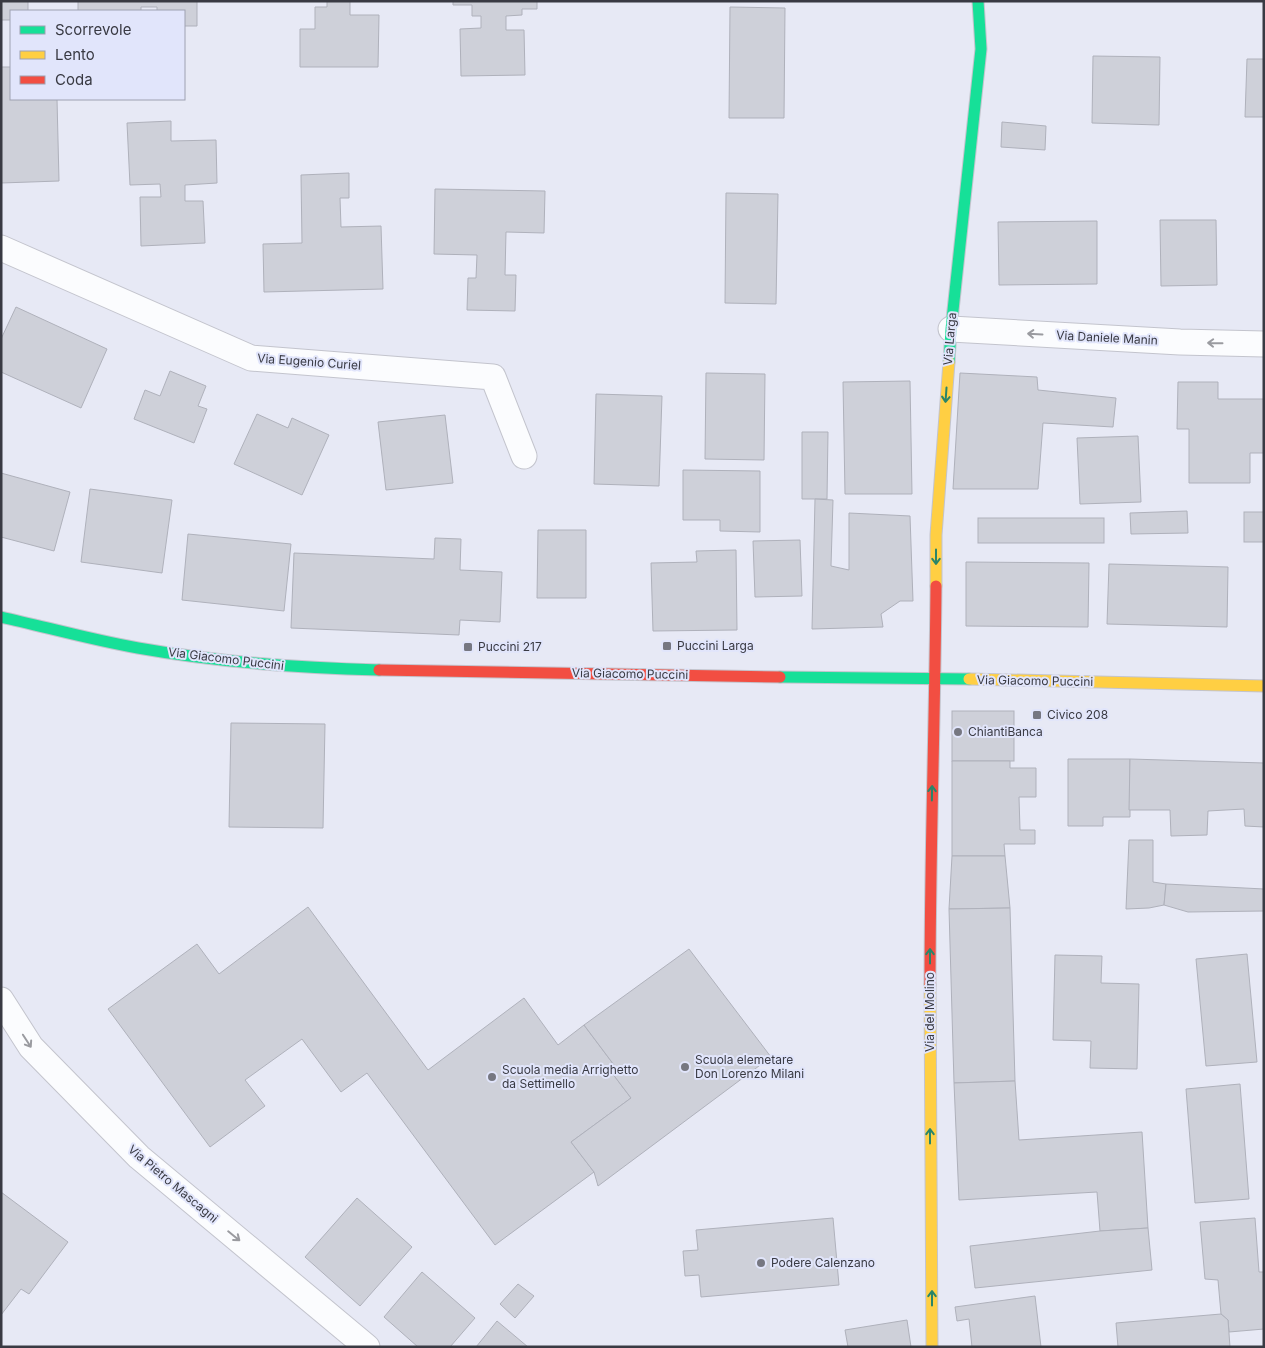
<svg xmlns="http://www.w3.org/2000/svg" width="1265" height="1348" viewBox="0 0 1265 1348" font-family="Inter,sans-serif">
	<rect width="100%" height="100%" fill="#e7e9f5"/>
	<g fill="#ced0d9" stroke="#afb1bb">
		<polygon points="1,1 28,1 28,11 11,11 11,20 1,20"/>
		<polygon points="78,1 197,1 197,26 184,26 184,11 157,11 157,7 141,7 141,11 78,11"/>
		<polygon points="327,1 350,1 350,15 379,15 378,67 300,67 300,29 315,29 315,7 327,7"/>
		<polygon points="453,1 537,1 537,9 522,9 522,15 506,16 506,30 524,30 525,75 461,76 460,29 481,28 481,16 472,16 472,5 453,5"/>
		<polygon points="730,7 785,8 784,118 729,118"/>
		<polygon points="1093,56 1160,57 1159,125 1092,123"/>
		<polygon points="1247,59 1264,59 1264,117 1245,117"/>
		<polygon points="1,67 11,67 11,99 57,99 59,181 1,183"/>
		<polygon points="171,121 171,141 216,140 217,183 185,185 185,201 203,201 205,243 141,246 140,197 161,197 160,184 130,185 127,123"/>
		<polygon points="1002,122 1046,126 1045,150 1001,147"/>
		<polygon points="349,173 349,198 340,198 341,227 381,226 383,289 264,292 263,244 302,243 301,175"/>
		<polygon points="435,189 545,191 544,233 506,232 505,275 516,275 515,311 467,310 468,278 476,278 477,255 434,254"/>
		<polygon points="726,193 778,194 776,304 725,303"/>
		<polygon points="1160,220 1216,220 1217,285 1161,286"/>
		<polygon points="1097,221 1097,284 999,285 998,222"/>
		<polygon points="16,307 107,349 81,408 1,372 1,339"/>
		<polygon points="170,371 206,386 198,406 207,409 194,443 134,419 145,390 160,396"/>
		<polygon points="706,373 765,374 764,460 705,459"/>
		<polygon points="960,373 1037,377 1038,390 1116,398 1113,427 1043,423 1038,489 953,489"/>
		<polygon points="910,381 912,494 845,494 843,382"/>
		<polygon points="1178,382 1218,382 1218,399 1264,399 1264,453 1250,453 1250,483 1189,483 1189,429 1177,429"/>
		<polygon points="596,394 662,396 659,486 594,484"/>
		<polygon points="257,414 288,428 292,418 329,435 302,495 234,464"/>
		<polygon points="445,415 453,483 386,490 378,422"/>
		<polygon points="802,432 828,432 827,499 802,499"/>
		<polygon points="1138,436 1141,502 1080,504 1077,438"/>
		<polygon points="683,470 760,471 760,532 720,531 720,520 683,520"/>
		<polygon points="1,473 70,492 54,551 1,537"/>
		<polygon points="90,489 172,500 162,573 81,562"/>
		<polygon points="815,499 833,500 831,566 849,570 849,513 910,516 913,601 900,601 881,614 883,627 812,629"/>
		<polygon points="1187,511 1188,533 1131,534 1130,513"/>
		<rect x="1244" y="512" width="20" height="30"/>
		<rect x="978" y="518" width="126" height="25"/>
		<polygon points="538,530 586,530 586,598 537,598"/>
		<polygon points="188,534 291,544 284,611 182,600"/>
		<polygon points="435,538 461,539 460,570 502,572 500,622 460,620 459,635 291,628 294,553 434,559"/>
		<polygon points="800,540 802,596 755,597 753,541"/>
		<polygon points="736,550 737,630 653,631 651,563 697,562 696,551"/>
		<polygon points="966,562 1089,563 1088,627 966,626"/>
		<polygon points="1109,564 1228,567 1227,627 1107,624"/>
		<rect x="952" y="711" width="62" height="50"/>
		<polygon points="231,723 325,724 323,828 229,827"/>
		<polygon points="1068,759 1130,759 1130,817 1103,817 1103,826 1068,826"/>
		<polygon points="1130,759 1264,763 1264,827 1245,826 1244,809 1208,811 1207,835 1171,836 1170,810 1129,810"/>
		<polygon points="952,761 1010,761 1010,768 1036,768 1036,797 1019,797 1020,830 1035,830 1035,844 1004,844 1005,856 952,856"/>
		<polygon points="1129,840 1153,840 1153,882 1166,884 1164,905 1149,908 1126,909"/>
		<polygon points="952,856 1005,856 1010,908 949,909"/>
		<polygon points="1166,884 1264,889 1264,911 1188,912 1164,905"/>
		<polygon points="308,907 428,1070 524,998 558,1045 584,1025 614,1065 609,1069 631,1098 571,1142 594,1172 495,1245 367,1073 341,1092 302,1039 245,1080 265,1106 210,1147 108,1009 197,944 219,974"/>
		<polygon points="1010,908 1015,1081 954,1083 949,909"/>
		<polygon points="689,949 771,1057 598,1186 594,1172 571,1142 631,1098 609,1069 614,1065 584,1025"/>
		<polygon points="1247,954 1257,1062 1206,1066 1196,959"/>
		<polygon points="1055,955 1102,956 1101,983 1139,984 1137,1069 1090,1068 1091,1041 1053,1040"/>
		<polygon points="1015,1081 1019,1140 1142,1132 1148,1228 1100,1231 1097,1192 959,1200 954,1083"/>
		<polygon points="1240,1084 1249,1199 1195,1203 1186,1089"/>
		<polygon points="1,1192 68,1242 29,1294 21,1289 1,1315"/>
		<polygon points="357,1198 412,1247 360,1306 305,1257"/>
		<polygon points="833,1218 839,1285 701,1297 699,1275 685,1276 683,1251 698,1250 696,1230"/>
		<polygon points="1255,1218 1259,1272 1264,1272 1264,1329 1229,1332 1228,1320 1221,1314 1218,1280 1205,1279 1200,1222"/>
		<polygon points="1148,1228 1152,1270 975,1288 970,1246 1100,1231"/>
		<polygon points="422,1272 475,1318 450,1347 418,1347 384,1317"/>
		<polygon points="518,1284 534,1296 515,1318 500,1304"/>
		<polygon points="1035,1296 1041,1347 972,1347 969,1319 957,1321 955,1307"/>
		<polygon points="1221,1314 1228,1320 1230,1347 1118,1347 1116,1323"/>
		<polygon points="907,1320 911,1347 848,1347 845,1330"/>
		<polygon points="497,1321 528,1347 476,1347"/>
	</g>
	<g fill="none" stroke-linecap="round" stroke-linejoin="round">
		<g stroke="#c3c4cd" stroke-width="27">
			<g id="street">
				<polyline points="1,248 251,358 493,377 524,456"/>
				<polyline points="951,329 1180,342 1264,344"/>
				<polyline points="1,1000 31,1047 139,1157 367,1347"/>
			</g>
		</g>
		<g stroke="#c3c4cd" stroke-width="13">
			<g id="fast">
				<polyline points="949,362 951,329 981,49 978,1"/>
				<path d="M1,617C46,627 92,640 138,648C217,662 298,668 379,670"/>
				<polyline points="780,677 969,679"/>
			</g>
		</g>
		<g stroke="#c3c4cd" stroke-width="13">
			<g id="slow">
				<polyline points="936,586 936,535 949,362"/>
				<polyline points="969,679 1264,686"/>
				<polyline points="930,985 932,1347"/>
			</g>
		</g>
		<g stroke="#c3c4cd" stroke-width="13">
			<g id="jam">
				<polyline points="379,670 780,677"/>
				<path d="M930,985C930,852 935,719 936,586"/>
			</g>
		</g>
		<use href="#street" stroke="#fbfcfe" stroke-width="25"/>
		<use href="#fast" stroke="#16e098" stroke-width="11"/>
		<use href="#slow" stroke="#ffcf43" stroke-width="11"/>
		<use href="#jam" stroke="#f24e42" stroke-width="11"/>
	</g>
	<defs><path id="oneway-shaft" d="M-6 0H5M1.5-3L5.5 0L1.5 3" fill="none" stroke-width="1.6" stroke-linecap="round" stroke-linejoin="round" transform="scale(1.25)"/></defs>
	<g stroke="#9a9ba0">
		<use href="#oneway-shaft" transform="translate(1035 334) rotate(-177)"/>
		<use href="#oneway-shaft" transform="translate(1215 343) rotate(-179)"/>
		<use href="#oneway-shaft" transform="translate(27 1041) rotate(57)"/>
		<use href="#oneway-shaft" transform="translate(234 1236) rotate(39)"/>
	</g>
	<g stroke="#298569">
		<use href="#oneway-shaft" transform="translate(946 395) rotate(94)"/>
		<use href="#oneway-shaft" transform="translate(936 557) rotate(90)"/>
		<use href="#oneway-shaft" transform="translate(932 793) rotate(-89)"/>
		<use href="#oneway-shaft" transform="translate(930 956) rotate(-90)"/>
		<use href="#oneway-shaft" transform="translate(930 1136) rotate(-90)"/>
		<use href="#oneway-shaft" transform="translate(932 1298) rotate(-90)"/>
	</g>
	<g fill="#767781" stroke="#e1e5fb" stroke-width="2">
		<rect x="662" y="641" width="10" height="10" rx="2.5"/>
		<rect x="463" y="642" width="10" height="10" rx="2.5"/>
		<rect x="1032" y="710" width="10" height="10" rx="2.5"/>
		<circle cx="958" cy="732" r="5"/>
		<circle cx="685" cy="1067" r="5"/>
		<circle cx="492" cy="1077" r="5"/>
		<circle cx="761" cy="1263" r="5"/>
	</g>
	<g text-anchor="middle" stroke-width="4" stroke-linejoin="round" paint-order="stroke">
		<g font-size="12" fill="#393a43" stroke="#e1e5fb">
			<text transform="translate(1107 338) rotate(3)" y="4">Via Daniele Manin</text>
			<text transform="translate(950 339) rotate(-85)" y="4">Via Larga</text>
			<text transform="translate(309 362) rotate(4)" y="4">Via Eugenio Curiel</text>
			<text transform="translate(226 659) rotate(7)" y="4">Via Giacomo Puccini</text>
			<text transform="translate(630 674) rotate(1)" y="4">Via Giacomo Puccini</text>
			<text transform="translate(1035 681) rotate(1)" y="4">Via Giacomo Puccini</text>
			<text transform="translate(930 1012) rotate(-90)" y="4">Via del Molino</text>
			<text transform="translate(173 1184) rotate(40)" y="4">Via Pietro Mascagni</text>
		</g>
		<g font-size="12" fill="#393a43" stroke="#e1e5fb" text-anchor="start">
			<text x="677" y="650">Puccini Larga</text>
			<text x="478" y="651">Puccini 217</text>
			<text x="1047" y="719">Civico 208</text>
			<text x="968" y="736">ChiantiBanca</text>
			<text x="695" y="1064">Scuola elemetare<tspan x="695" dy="14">Don Lorenzo Milani</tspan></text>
			<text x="502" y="1074">Scuola media Arrighetto<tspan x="502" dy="14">da Settimello</tspan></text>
			<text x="771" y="1267">Podere Calenzano</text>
		</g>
	</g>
	<rect width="1265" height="1348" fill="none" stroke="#393a43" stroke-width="5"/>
	<rect x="10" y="10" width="175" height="90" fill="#e1e5fb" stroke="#9ea1b1"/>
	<rect x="20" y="26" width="25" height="8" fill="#16e098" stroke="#9ea1b1"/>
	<text x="55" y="35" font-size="15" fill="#393a43">Scorrevole</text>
	<rect x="20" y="51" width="25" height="8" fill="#ffcf43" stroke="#9ea1b1"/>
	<text x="55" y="60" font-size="15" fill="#393a43">Lento</text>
	<rect x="20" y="76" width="25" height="8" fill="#f24e42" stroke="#9ea1b1"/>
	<text x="55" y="85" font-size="15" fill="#393a43">Coda</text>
</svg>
